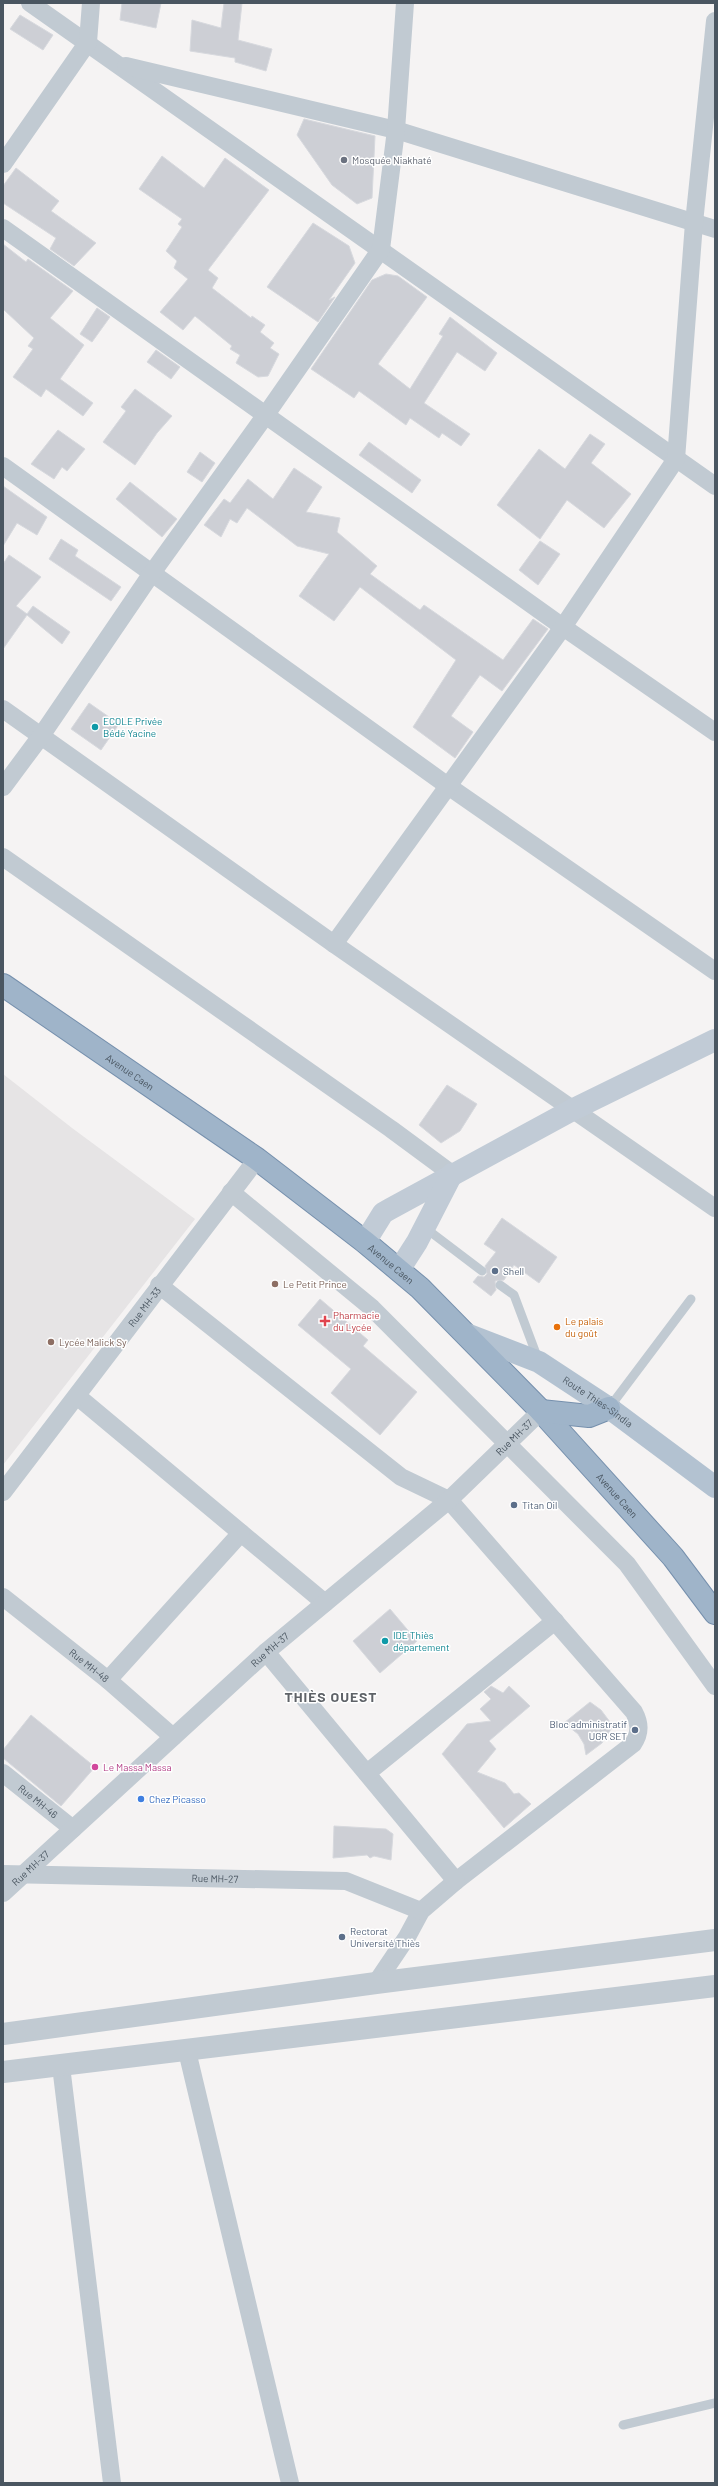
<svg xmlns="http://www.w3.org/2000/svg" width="718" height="2486" viewBox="0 0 718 2486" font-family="Barlow,sans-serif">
	<rect width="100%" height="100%" fill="#f5f3f3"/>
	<polygon fill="#e6e4e5" points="3,1074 72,1128 195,1219 3,1465"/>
	<g fill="#cdcfd5" stroke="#d7d9de">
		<polygon points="122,3 161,3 156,28 120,20"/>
		<polygon points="224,3 242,3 238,40 272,49 266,71 235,62 235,58 190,51 192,20 221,28"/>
		<polygon points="20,15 53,35 43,50 10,29"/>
		<polygon points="304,119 375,136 372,198 357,204 332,185 297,135"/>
		<polygon points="162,156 204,188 225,158 269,190 208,270 218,278 212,288 251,318 252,316 265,325 260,332 274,343 270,348 279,354 268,376 258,377 236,363 240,355 230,349 232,346 195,316 183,330 160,312 188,279 174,268 177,261 166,251 182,227 178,224 182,219 139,189"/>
		<polygon points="16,168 59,201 51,211 96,243 74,266 50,249 56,238 3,203 3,186"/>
		<polygon points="313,223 349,246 355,263 329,300 335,297 318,322 267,287"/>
		<polygon points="3,244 26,262 28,259 73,291 50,318 84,345 60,379 93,403 83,416 46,389 41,397 13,377 33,349 28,346 34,338 3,309"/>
		<polygon points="386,274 398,276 427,297 378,364 410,389 443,336 439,334 450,317 497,353 485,371 457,352 424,403 470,434 461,446 442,433 439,438 410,418 406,425 359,391 354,398 311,369 372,280"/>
		<polygon points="97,308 110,317 92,342 80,334"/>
		<polygon points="156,350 180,367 171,379 147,362"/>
		<polygon points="135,389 172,416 157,433 135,465 103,442 126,411 121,407"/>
		<polygon points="58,430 85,449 67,471 62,467 54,479 31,464"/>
		<polygon points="590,434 605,444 591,463 631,494 604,528 567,500 540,539 497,505 539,449 565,469"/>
		<polygon points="369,442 421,480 412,493 359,455"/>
		<polygon points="200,452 215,463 202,482 187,472"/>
		<polygon points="294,468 322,487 306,512 340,518 337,532 377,566 370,574 420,610 424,605 503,660 533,619 548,629 502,691 480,675 451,716 473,732 455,758 413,727 456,660 360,587 334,621 299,596 329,554 297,546 247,508 237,523 230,519 221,537 204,525 224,499 230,503 248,479 273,499"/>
		<polygon points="130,482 177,519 162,537 116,499"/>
		<polygon points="3,486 47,517 37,535 17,523 3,546"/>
		<polygon points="61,539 78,550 75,556 121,587 111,601 49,559"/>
		<polygon points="540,541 560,554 538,585 519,570"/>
		<polygon points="9,555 41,577 16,606 27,614 33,606 70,632 62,644 27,615 3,649 3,564"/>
		<polygon points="89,703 119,724 101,750 71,729"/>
		<polygon points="447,1085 477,1104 460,1131 441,1143 419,1125"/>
		<polygon points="502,1218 557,1257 539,1283 514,1265 504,1280 495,1281 496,1290 491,1296 473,1282 478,1276 484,1277 487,1274 485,1266 496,1252 484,1244"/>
		<polygon points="320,1299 368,1340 363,1346 417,1392 380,1435 331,1393 351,1369 298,1325"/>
		<polygon points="390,1609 417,1641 380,1673 353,1641"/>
		<polygon points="491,1686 503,1693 509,1686 530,1706 489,1741 496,1749 477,1772 505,1783 514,1794 519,1793 531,1804 504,1828 442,1754 467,1724 491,1721 480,1709 491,1699 484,1692"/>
		<polygon points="590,1702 601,1710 613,1726 602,1743 586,1755 584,1744 578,1734 564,1723"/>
		<polygon points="31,1715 95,1767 61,1806 3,1758 3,1750"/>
		<polygon points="334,1826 386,1829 393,1834 391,1860 374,1856 370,1858 367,1855 333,1858"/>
	</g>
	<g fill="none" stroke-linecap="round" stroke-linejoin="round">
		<g stroke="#7690ad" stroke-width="24">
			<g id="trunk">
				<path id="s7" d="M3,985L257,1159L365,1242L420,1288L541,1411L673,1557L715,1613"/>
				<polyline points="541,1411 589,1416 609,1408"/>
			</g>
		</g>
		<g stroke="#c1cad2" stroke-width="9">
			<polyline points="424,1227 482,1271"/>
			<polyline points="500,1285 514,1295 538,1359"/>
			<polyline points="609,1408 691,1299"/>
			<polyline points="623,2425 715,2403"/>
		</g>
		<g stroke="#c1cad2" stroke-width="18">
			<polyline points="30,3 715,486"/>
			<polyline points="126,66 396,130 715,229"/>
			<polyline points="3,164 88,42 91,3"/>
			<polyline points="3,228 563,627 715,732"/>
			<polyline points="3,466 448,786 715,971"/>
			<polyline points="3,709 334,944 715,1208"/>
			<polyline points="3,787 41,736 152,573 265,416 381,249 396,130 405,3"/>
			<polyline points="3,857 391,1129 452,1174"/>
			<polyline points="334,944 563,627 676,459 694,223 715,21"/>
			<polyline points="231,1192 372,1308 627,1564 715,1686"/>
			<path d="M159,1285L401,1477L449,1500L634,1712C640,1723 640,1734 633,1744L456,1881L421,1911L407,1937L376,1983"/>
			<polyline points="77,1396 325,1603"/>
			<path id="s1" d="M3,1492L257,1159"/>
			<path id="s2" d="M3,1597L108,1680L173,1737"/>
			<polyline points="266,1652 456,1881"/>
			<polyline points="108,1680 241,1533"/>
			<path id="s3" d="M3,1773L73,1829"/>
			<polyline points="367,1773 555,1621"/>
			<path id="s4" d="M3,1874L346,1881L421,1911"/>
			<path id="s5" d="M3,1893L266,1652L449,1500L541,1411"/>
			<polyline points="187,2051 290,2483"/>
			<polyline points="61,2066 112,2483"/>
		</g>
		<g stroke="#c1cad2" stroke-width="22">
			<polyline points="3,2034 376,1983 715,1940"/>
			<polyline points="3,2072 715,1986"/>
		</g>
		<g stroke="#c1cbd6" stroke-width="22">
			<polyline points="365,1242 383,1213 390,1209 574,1109 715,1040"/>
			<polyline points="399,1270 417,1242 452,1174"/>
		</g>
		<path stroke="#b3c2d1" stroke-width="22" id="s6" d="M469,1335L539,1362L609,1408L715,1487"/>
		<use href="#trunk" stroke="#9fb4c9" stroke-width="22"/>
	</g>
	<circle fill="#6b7280" stroke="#fff" stroke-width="1.5" cx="344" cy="160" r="4"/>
	<g fill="#0f9aa8" stroke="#fff" stroke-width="1.5">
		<circle cx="95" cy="727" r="4"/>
		<circle cx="385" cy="1641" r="4"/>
	</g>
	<g fill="#5c6f8a" stroke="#fff" stroke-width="1.5">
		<circle cx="495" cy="1271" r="4"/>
		<circle cx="514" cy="1505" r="4"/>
		<circle cx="635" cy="1730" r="4"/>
		<circle cx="342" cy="1937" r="4"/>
	</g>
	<g fill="#8d6e63" stroke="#fff" stroke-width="1.5">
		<circle cx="275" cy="1284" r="4"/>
		<circle cx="51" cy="1342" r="4"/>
	</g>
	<path fill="#e0444e" stroke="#fff" stroke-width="1.5" d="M323 1315h4v4h4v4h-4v4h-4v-4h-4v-4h4z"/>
	<circle fill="#e8710a" stroke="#fff" stroke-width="1.5" cx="557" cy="1327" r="4"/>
	<circle fill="#d1479c" stroke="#fff" stroke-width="1.5" cx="95" cy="1767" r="4"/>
	<circle fill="#3f7fe0" stroke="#fff" stroke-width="1.5" cx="141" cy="1799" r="4"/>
	<g text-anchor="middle" stroke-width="3" stroke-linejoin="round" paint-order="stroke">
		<g font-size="10" fill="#5b616d" stroke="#fff" text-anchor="start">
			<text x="352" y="164">Mosquée Niakhaté</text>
		</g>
		<g font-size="10" fill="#0d838f" stroke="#fff" text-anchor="start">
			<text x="103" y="725">ECOLE Privée<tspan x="103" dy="12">Bédé Yacine</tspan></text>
			<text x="393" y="1639">IDE Thiès<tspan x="393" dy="12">département</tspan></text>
		</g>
		<g font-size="10" fill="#4a5661" stroke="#fff">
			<text dy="4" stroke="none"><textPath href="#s7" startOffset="154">Avenue Caen</textPath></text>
			<text dy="4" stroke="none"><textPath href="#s7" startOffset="478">Avenue Caen</textPath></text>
			<text dy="4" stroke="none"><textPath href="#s1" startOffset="233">Rue MH-33</textPath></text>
			<text dy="4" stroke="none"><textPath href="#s6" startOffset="146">Route Thies-Sindia</textPath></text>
			<text dy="4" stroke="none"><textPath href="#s5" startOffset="685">Rue MH-37</textPath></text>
			<text dy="4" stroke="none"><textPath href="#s7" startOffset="802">Avenue Caen</textPath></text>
			<text dy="4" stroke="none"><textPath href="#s5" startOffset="361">Rue MH-37</textPath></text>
			<text dy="4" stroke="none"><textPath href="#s2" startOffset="110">Rue MH-48</textPath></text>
			<text dy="4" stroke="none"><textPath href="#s3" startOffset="45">Rue MH-46</textPath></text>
			<text dy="4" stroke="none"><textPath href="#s5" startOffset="37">Rue MH-37</textPath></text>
			<text dy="4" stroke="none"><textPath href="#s4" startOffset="212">Rue MH-27</textPath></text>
		</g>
		<g font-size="10" fill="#4e5e75" stroke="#fff" text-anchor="start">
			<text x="503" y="1275">Shell</text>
			<text x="522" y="1509">Titan Oil</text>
			<text x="627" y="1728" text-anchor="end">Bloc administratif<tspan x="627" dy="12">UGR SET</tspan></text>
			<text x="350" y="1935">Rectorat<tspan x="350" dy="12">Université Thiès</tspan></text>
		</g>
		<g font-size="10" fill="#785e54" stroke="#fff" text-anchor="start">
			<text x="283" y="1288">Le Petit Prince</text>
			<text x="59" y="1346">Lycée Malick Sy</text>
		</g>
		<g font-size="10" fill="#be3a42" stroke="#fff" text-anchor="start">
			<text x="333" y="1319">Pharmacie<tspan x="333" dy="12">du Lycée</tspan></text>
		</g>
		<g font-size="10" fill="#c56008" stroke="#fff" text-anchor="start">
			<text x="565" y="1325">Le palais<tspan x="565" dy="12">du goût</tspan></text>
		</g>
		<g font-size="10" fill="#b23c85" stroke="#fff" text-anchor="start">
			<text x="103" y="1771">Le Massa Massa</text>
		</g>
		<g font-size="10" fill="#366cbe" stroke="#fff" text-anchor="start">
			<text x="149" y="1803">Chez Picasso</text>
		</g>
		<g font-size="14" font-weight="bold" letter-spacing="1" fill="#5f6368" stroke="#fff">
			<text x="331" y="1702">THIÈS OUEST</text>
		</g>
	</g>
	<rect width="718" height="2486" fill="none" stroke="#4a5661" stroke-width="8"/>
</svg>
